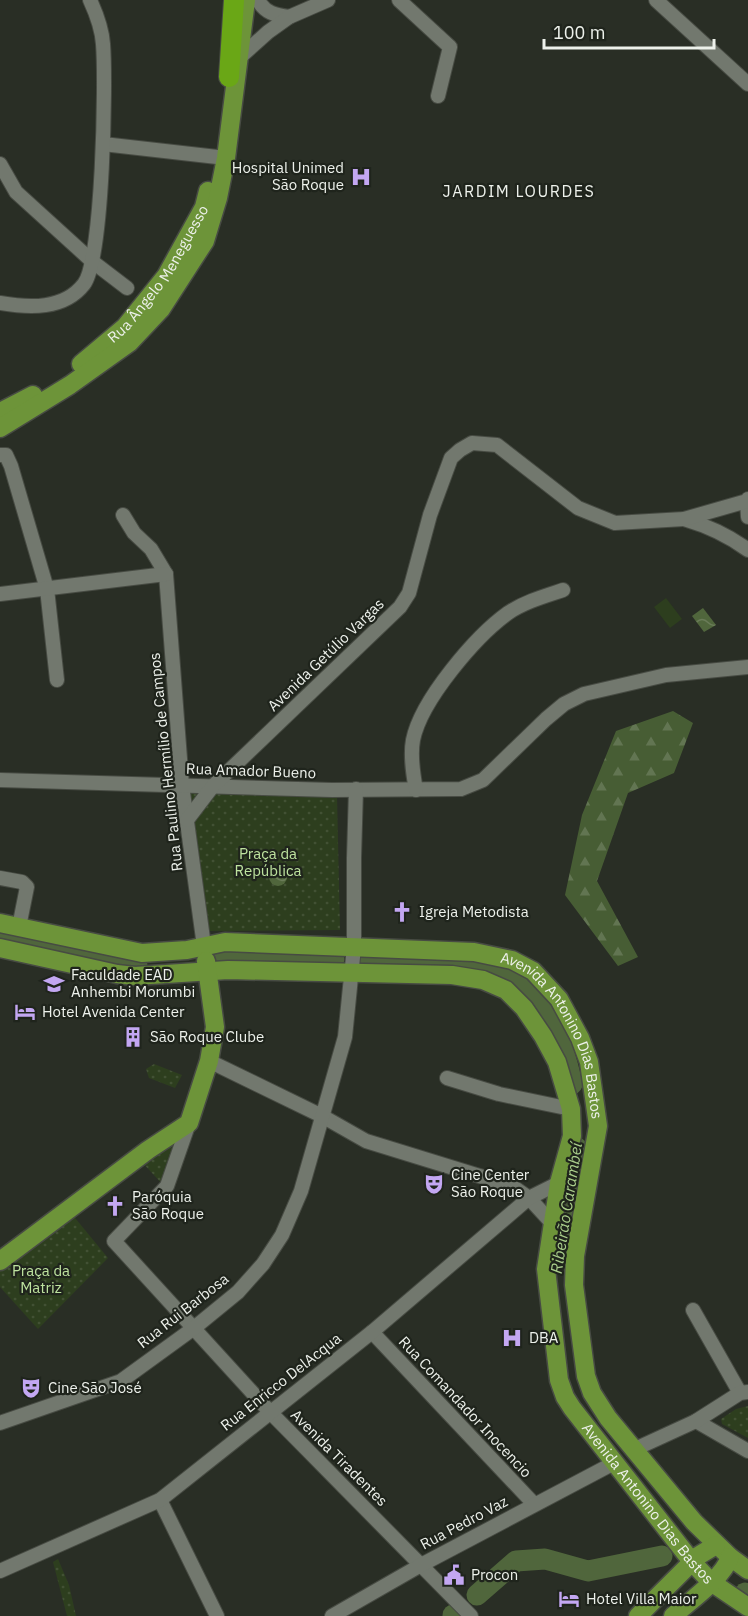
<svg xmlns="http://www.w3.org/2000/svg" width="748" height="1616" viewBox="0 0 748 1616" font-family="'IBM Plex Sans',sans-serif">
	<defs>
		<pattern id="forest-firs" width="22" height="20" patternUnits="userSpaceOnUse" patternTransform="scale(1.5)"><rect width="22" height="20" fill="#475d34"/><path d="M5 1l3.5 6h-7zM16 11l3.5 6h-7z" fill="#627552"/></pattern>
		<pattern id="park-dots" width="8" height="8" patternUnits="userSpaceOnUse" patternTransform="scale(1.5)"><rect width="8" height="8" fill="#2d3e1e"/><path d="M2 2h.1M6 6h.1" fill="none" stroke="#425134" stroke-width="1.8" stroke-linecap="round"/></pattern>
		<pattern id="water-waves" width="16" height="10" patternUnits="userSpaceOnUse" patternTransform="scale(1.5)"><rect width="16" height="10" fill="#50663c"/><path d="M0 5q4-4 8 0t8 0" fill="none" stroke="#6a7c58"/></pattern>
	</defs>
	<rect width="100%" height="100%" fill="#292e25"/>
	<polygon fill="#2d3e1e" points="666,598 682,619 670,628 654,607"/>
	<polygon fill="url(#forest-firs)" points="673,711 693,723 674,773 628,793 597,881 638,957 618,966 565,895 582,815 616,731"/>
	<g fill="url(#park-dots)">
		<polygon points="190,793 337,796 340,930 207,931"/>
		<polygon points="154,1064 182,1075 175,1088 149,1078 146,1069"/>
		<polygon points="183,1129 164,1186 140,1160"/>
		<polygon points="71,1213 108,1258 38,1329 0,1287 0,1268"/>
		<polygon points="748,1406 748,1438 722,1424 721,1419 736,1409"/>
		<polygon points="58,1559 69,1585 76,1616 67,1616 53,1562"/>
	</g>
	<g fill="url(#water-waves)">
		<polygon points="703,608 716,625 704,632 692,616"/>
		<circle cx="278" cy="877" r="9"/>
	</g>
	<g fill="none" stroke-linecap="round" stroke-linejoin="round">
		<g stroke="#50663c" stroke-width="21">
			<polyline points="0,936 137,966"/>
			<polyline points="222,956 334,959"/>
			<path d="M366,960C389,961 412,961 435,962C450,963 467,963 481,967C540,985 560,1027 572,1084"/>
			<polyline points="558,1243 576,1147"/>
			<polyline points="745,1593 748,1595"/>
			<polyline points="477,1595 516,1561 545,1559 588,1571 662,1556"/>
			<polyline points="453,1616 453,1615"/>
		</g>
		<g stroke="#474b43" stroke-width="16">
			<g id="minor">
				<path d="M258,0C265,13 275,15 289,17"/>
				<polyline points="399,0 450,47 438,96"/>
				<polyline points="656,0 748,84"/>
				<polyline points="239,58 268,32 289,17 328,0"/>
				<polyline points="103,144 226,158"/>
				<polyline points="0,164 16,192 93,262 127,288"/>
				<path d="M0,303C29,308 64,310 84,284C103,259 106,81 103,44C102,29 96,13 90,0"/>
				<polyline points="0,455 6,455 11,466 47,589 57,680"/>
				<polyline points="747,501 748,517"/>
				<polyline points="123,515 134,533 151,549 166,574 182,785 204,946"/>
				<path d="M684,519C708,526 728,535 748,550"/>
				<polyline points="0,594 166,574"/>
				<polyline points="0,780 332,790 461,789 483,780 546,719 564,704 584,694 666,675 748,667"/>
				<path d="M416,790C413,774 410,756 413,740C421,700 476,636 508,613C524,602 545,596 563,590"/>
				<polyline points="187,820 213,786 400,607 409,593 430,515 451,458 460,450 472,443 497,445 578,508 615,523 684,519 747,501 748,499"/>
				<polyline points="0,878 22,882 27,887 19,927"/>
				<polyline points="209,1061 322,1116 366,1141 512,1186 529,1198 552,1223"/>
				<polyline points="447,1078 499,1094 571,1109"/>
				<polyline points="189,1123 167,1186 114,1241 270,1412 471,1616"/>
				<polyline points="693,1310 740,1393"/>
				<polyline points="372,1332 534,1504"/>
				<polyline points="696,1421 748,1451"/>
				<polyline points="0,1423 121,1381 194,1328 238,1292 263,1264 282,1235 301,1191 345,1037 354,947 354,858 356,789"/>
				<polyline points="635,1449 696,1421 740,1393 748,1392"/>
				<polyline points="160,1500 217,1616"/>
				<polyline points="0,1571 160,1500 372,1332 529,1198 559,1183"/>
				<polyline points="332,1616 421,1565 614,1463"/>
			</g>
		</g>
		<g stroke="#474b43" stroke-width="21">
			<g id="major">
				<path id="s1" d="M81,364L125,327L166,276L204,207L208,191"/>
				<polyline points="0,412 33,395"/>
				<polyline points="0,428 70,385 129,343 161,309 205,241 218,198 226,158 246,0"/>
				<path id="s2" d="M0,923L142,953L187,950L225,942L474,952L512,960L533,971L559,999L580,1038L589,1062L598,1126L575,1256L574,1285L586,1376L592,1393L608,1418L694,1522L730,1557L748,1570"/>
				<path id="s3" d="M0,948L117,974L135,976L228,970L452,975L483,980L506,990L524,1008L543,1036L557,1062L571,1109L572,1136L559,1183L546,1269L559,1380L565,1397L572,1408L693,1563L711,1582L748,1607"/>
				<polyline points="0,1261 148,1150 189,1123 209,1061 215,1027 206,961"/>
				<polyline points="638,1616 698,1556 716,1545"/>
				<path d="M673,1616C690,1601 723,1578 730,1557"/>
			</g>
		</g>
		<g stroke="#474b43" stroke-width="22">
			<polyline id="highway" points="229,77 234,0"/>
		</g>
		<use href="#minor" stroke="#72786e" stroke-width="14"/>
		<use href="#major" stroke="#6d9439" stroke-width="18"/>
		<use href="#highway" stroke="#6aa716" stroke-width="20"/>
	</g>
	<defs>
		<g id="hospital-bare" transform="scale(1.62)"><path d="M-5-5h3v3.5h4V-5h3V5h-3V1.5h-4V5h-3Z" fill="#c3a7f2" stroke="#1f241c" stroke-width="2.5" paint-order="stroke"/></g>
		<g id="church-bare" transform="scale(1.62)"><path d="M-1.2-6h2.4v3.5h3.3v2.4h-3.3V6h-2.4V-.1h-3.3v-2.4h3.3Z" fill="#c3a7f2" stroke="#1f241c" stroke-width="2.5" paint-order="stroke"/></g>
		<g id="university-bare" transform="scale(1.62)"><path d="M0-5L7-2L0 1L-7-2ZM-4 1L0 2.5L4 1V4Q0 6-4 4Z" fill="#c3a7f2" stroke="#1f241c" stroke-width="2.5" paint-order="stroke"/></g>
		<g id="hotel-bare" transform="scale(1.62)"><path d="M-6-4.5h1.5V1H6V5H4.5V3h-9V5H-6ZM-4 0a1.8 1.8 0 1 1 3.6 0ZM.5 0V-2.5h3Q6-2.5 6 0Z" fill="#c3a7f2" stroke="#1f241c" stroke-width="2.5" paint-order="stroke"/></g>
		<g id="building-bare" transform="scale(1.62)"><path d="M-4-6H4V6H1V3H-1V6H-4ZM-2.5-4.3h1.7v1.8h-1.7ZM.8-4.3h1.7v1.8H.8ZM-2.5-1h1.7V.8h-1.7ZM.8-1h1.7V.8H.8Z" fill="#c3a7f2" stroke="#1f241c" stroke-width="2.5" paint-order="stroke"/></g>
		<g id="theatre-bare" transform="scale(1.62)"><path d="M-5-5.5Q0-4 5-5.5V0Q5 5 0 6Q-5 5-5 0ZM-3.3-2.5H-1v1.5H-3.3ZM1-2.5H3.3v1.5H1ZM-2.8 1Q0 5.5 2.8 1Z" fill="#c3a7f2" stroke="#1f241c" stroke-width="2.5" paint-order="stroke"/></g>
		<g id="civic-bare" transform="scale(1.62)"><path d="M-.6-6.5H3V-4.5H.6V-3L4-1V1h2V6H-6V1h2V-1L-.6-3ZM-1.2 2.5V6h2.4V2.5Z" fill="#c3a7f2" stroke="#1f241c" stroke-width="2.5" paint-order="stroke"/></g>
	</defs>
	<g fill-rule="evenodd">
		<use href="#hospital-bare" x="361" y="177"/>
		<use href="#church-bare" x="402" y="912"/>
		<use href="#university-bare" x="54" y="984"/>
		<use href="#hotel-bare" x="25" y="1012"/>
		<use href="#building-bare" x="133" y="1037"/>
		<use href="#theatre-bare" x="434" y="1184"/>
		<use href="#church-bare" x="115" y="1206"/>
		<use href="#hospital-bare" x="512" y="1338"/>
		<use href="#theatre-bare" x="31" y="1388"/>
		<use href="#civic-bare" x="454" y="1575"/>
		<use href="#hotel-bare" x="569" y="1599"/>
	</g>
	<g text-anchor="middle" stroke-width="4.5" stroke-linejoin="round" paint-order="stroke">
		<g font-size="15" fill="#edf1eb" stroke="#1f241c" text-anchor="start">
			<text x="344" y="173" text-anchor="end">Hospital Unimed<tspan x="344" dy="17">São Roque</tspan></text>
			<text x="419" y="917">Igreja Metodista</text>
			<text x="71" y="980">Faculdade EAD<tspan x="71" dy="17">Anhembi Morumbi</tspan></text>
			<text x="42" y="1017">Hotel Avenida Center</text>
			<text x="150" y="1042">São Roque Clube</text>
			<text x="451" y="1180">Cine Center<tspan x="451" dy="17">São Roque</tspan></text>
			<text x="132" y="1202">Paróquia<tspan x="132" dy="17">São Roque</tspan></text>
			<text x="529" y="1343">DBA</text>
			<text x="48" y="1393">Cine São José</text>
			<text x="471" y="1580">Procon</text>
			<text x="586" y="1604">Hotel Villa Maior</text>
		</g>
		<g font-size="15" fill="#edf1eb" stroke="#1f241c">
			<text dy="5" stroke="none"><textPath href="#s1" startOffset="120">Rua Ângelo Meneguesso</textPath></text>
			<text transform="translate(326 655) rotate(-44)" y="5">Avenida Getúlio Vargas</text>
			<text transform="translate(166 762) rotate(-96)" y="5">Rua Paulino Hermílio de Campos</text>
			<text transform="translate(251 771) rotate(2)" y="5">Rua Amador Bueno</text>
			<text dy="5" stroke="none"><textPath href="#s2" startOffset="606">Avenida Antonino Dias Bastos</textPath></text>
			<text transform="translate(183 1311) rotate(-38)" y="5">Rua Rui Barbosa</text>
			<text transform="translate(281 1382) rotate(-38)" y="5">Rua Enricco DelAcqua</text>
			<text transform="translate(465 1407) rotate(47)" y="5">Rua Comandador Inocencio</text>
			<text transform="translate(339 1458) rotate(45)" y="5">Avenida Tiradentes</text>
			<text dy="5" stroke="none"><textPath href="#s3" startOffset="1077">Avenida Antonino Dias Bastos</textPath></text>
			<text transform="translate(464 1523) rotate(-28)" y="5">Rua Pedro Vaz</text>
		</g>
		<g font-size="15" fill="#bee39f" stroke="#1f241c">
			<text x="268" y="859">Praça da<tspan x="268" dy="17">República</tspan></text>
			<text x="41" y="1276">Praça da<tspan x="41" dy="17">Matriz</tspan></text>
		</g>
		<g font-size="16" letter-spacing="1.5" fill="#edf1eb" stroke="#1f241c">
			<text x="519" y="197">JARDIM LOURDES</text>
		</g>
		<g font-size="16" font-style="italic" fill="#aace8b" stroke="#1f241c">
			<text transform="translate(566 1208) rotate(-81)" y="6">Ribeirão Carambeí</text>
		</g>
	</g>
	<path d="M544 39v9h170v-9" fill="none" stroke="#edf1eb" stroke-width="3"/>
	<text x="553" y="39" font-size="18" fill="#edf1eb" stroke="#1f241c" stroke-width="4.5" paint-order="stroke">100 m</text>
</svg>
